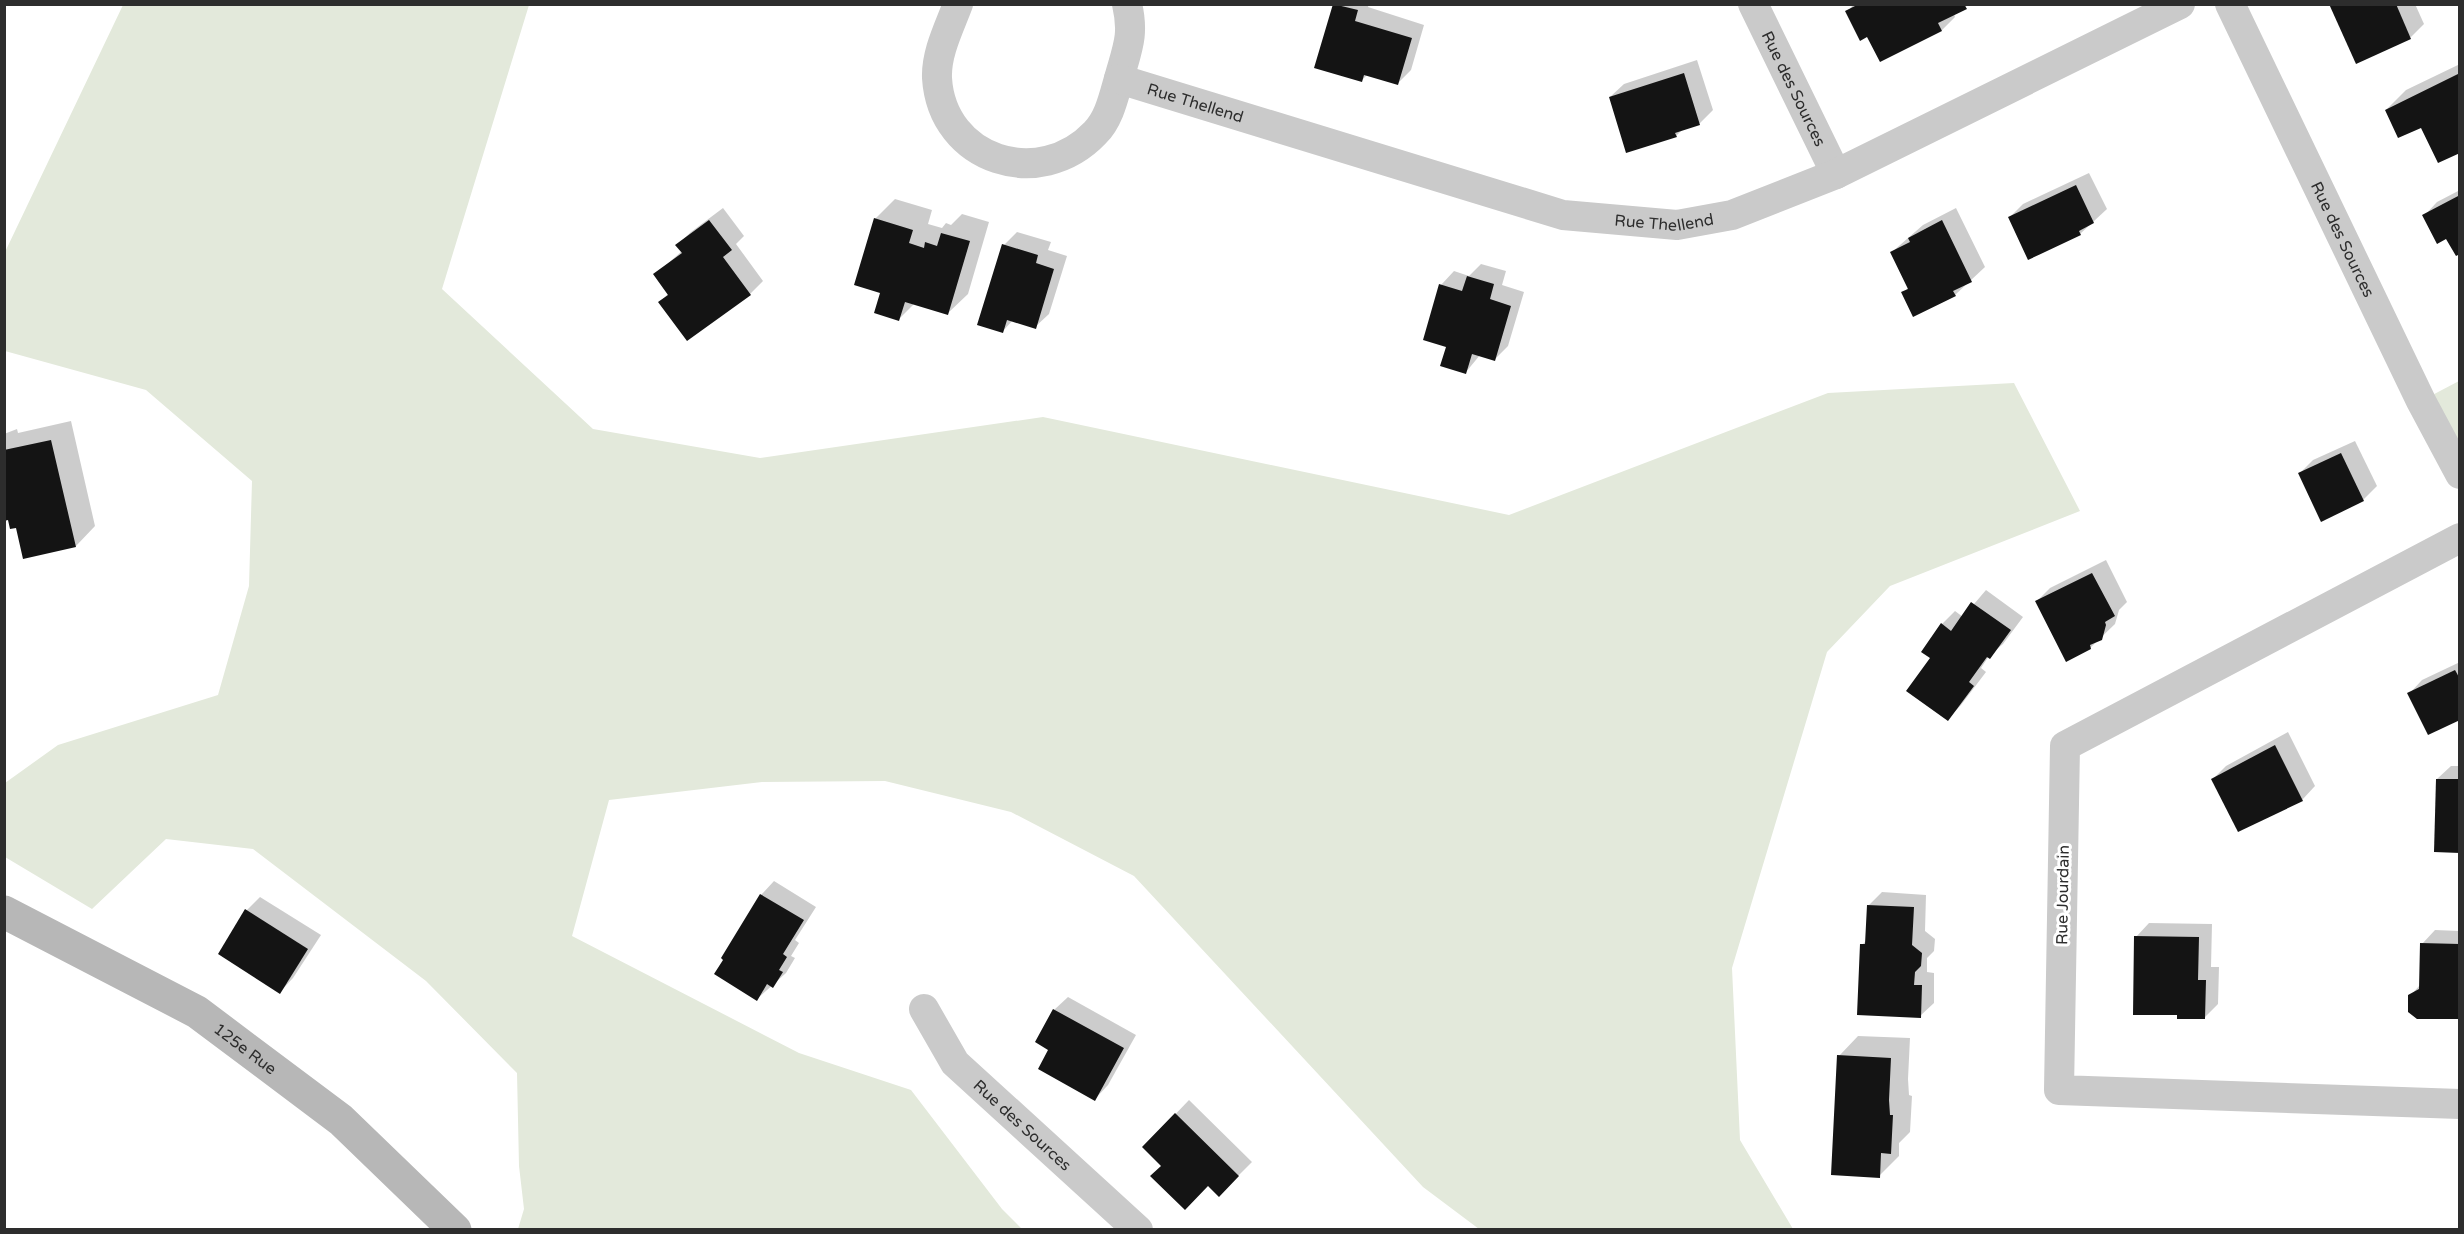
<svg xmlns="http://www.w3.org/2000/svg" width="2464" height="1234" viewBox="0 0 2464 1234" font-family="'Varela Round',sans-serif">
	<rect width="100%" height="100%" fill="#fff"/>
	<g fill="#e3e9db">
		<polygon points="123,5 529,5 442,289 593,429 760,458 1043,417 1509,515 1828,393 2014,383 2080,511 1890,586 1827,652 1732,968 1740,1140 1793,1229 1479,1229 1423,1187 1134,876 1011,812 885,781 762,782 609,800 572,936 799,1053 911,1090 1002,1209 1022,1229 518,1229 524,1209 519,1166 517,1073 426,981 253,849 166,839 92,909 5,857 5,783 58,745 218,695 249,586 252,481 146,390 5,351 5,252"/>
		<polygon points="2459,381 2459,474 2421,401"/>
	</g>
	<g fill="#0003">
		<polygon points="1335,4 1369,4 1368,7 1424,25 1411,70 1398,83 1368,74 1361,81"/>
		<polygon points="1854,4 1970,4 1954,14 1955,17 1942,30 1881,60 1868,35 1847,12"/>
		<polygon points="2331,4 2415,4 2424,24 2411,37 2356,62"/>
		<polygon points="1697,60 1713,110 1700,123 1683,129 1676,136 1610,97 1624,84"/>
		<polygon points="2460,64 2460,151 2422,126 2386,110 2406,90"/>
		<polygon points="2089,173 2107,209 2080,234 2010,217 2023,204"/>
		<polygon points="2460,190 2460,252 2424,216 2437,202"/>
		<polygon points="895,199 932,210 928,224 942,228 946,223 951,225 962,214 989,222 968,294 948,313 915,303 899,319 881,292 875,219"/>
		<polygon points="723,208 744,236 736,244 763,281 750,294 660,302 669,293 655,275 682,251 677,245 691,232"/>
		<polygon points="1956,208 1985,267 1955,295 1903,293 1909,287 1892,252 1923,225"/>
		<polygon points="1017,232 1051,242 1048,250 1067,256 1049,314 1035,327 1013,320 1003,331 1004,245"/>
		<polygon points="1481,264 1506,271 1502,285 1524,292 1508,346 1494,360 1480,355 1466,372 1448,346 1441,285 1454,271 1469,276"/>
		<polygon points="71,421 95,526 76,546 17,526 9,519 4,520 4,434 17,429 18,433"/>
		<polygon points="2355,441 2377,486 2363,500 2322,520 2299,474 2313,460"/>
		<polygon points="2106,560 2127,602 2119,610 2115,624 2090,648 2037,601 2050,588"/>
		<polygon points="1986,590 2023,617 2003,644 1989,656 1981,668 1986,672 1961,705 1948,719 1932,658 1942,624 1955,611 1963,617"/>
		<polygon points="2460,662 2460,718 2409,694 2422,680"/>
		<polygon points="2288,732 2315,786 2302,800 2213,779 2226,766"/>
		<polygon points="2451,766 2460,766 2460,851 2437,779"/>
		<polygon points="774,881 816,907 795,940 799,943 791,956 795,958 786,973 757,999 761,895"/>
		<polygon points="1882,892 1926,895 1925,931 1935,939 1934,951 1927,958 1927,972 1934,973 1934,1003 1920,1016 1862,945 1867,940 1868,906"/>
		<polygon points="260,897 321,935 293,978 280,992 220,954 247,910"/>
		<polygon points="2149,923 2212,924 2211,967 2219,967 2218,1004 2204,1018 2136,937"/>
		<polygon points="2435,930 2460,931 2460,1018 2410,996 2420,985 2422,944"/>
		<polygon points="1068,997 1136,1035 1108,1085 1095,1099 1050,1049 1054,1010"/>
		<polygon points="1858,1036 1910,1038 1908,1079 1909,1095 1912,1096 1910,1132 1899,1143 1899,1156 1879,1176 1839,1056"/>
		<polygon points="1189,1100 1252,1162 1219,1195 1208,1184 1144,1147"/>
	</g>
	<g fill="#141414">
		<polygon points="1333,4 1358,10 1355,21 1412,38 1398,85 1364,75 1362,82 1314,68"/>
		<polygon points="1859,4 1964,4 1967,9 1938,23 1942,31 1880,62 1867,37 1860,41 1845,11"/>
		<polygon points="2329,4 2396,4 2411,39 2356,64"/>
		<polygon points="1684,73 1700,125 1675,133 1677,137 1626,153 1609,97"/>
		<polygon points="2460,73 2460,153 2438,163 2421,128 2398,138 2385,110"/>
		<polygon points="2076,185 2094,223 2079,231 2081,235 2028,260 2008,217"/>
		<polygon points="2460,195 2460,254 2456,256 2446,239 2437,244 2422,215"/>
		<polygon points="874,218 913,230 909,243 924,248 925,242 937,246 941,233 970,241 948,315 905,302 899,321 874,313 880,293 854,285"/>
		<polygon points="709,220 732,250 723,257 751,295 687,341 658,302 668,295 653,274 682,253 675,245"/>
		<polygon points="1942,220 1972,282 1953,291 1956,296 1913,317 1901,292 1908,289 1890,252 1910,242 1908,238"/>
		<polygon points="1002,244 1038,255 1036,263 1054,269 1036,329 1007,320 1003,333 977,325"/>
		<polygon points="1467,276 1494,284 1490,299 1511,306 1495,361 1472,354 1466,374 1440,366 1446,347 1423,340 1439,284 1462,291"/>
		<polygon points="51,440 76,547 23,559 16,528 10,529 8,520 4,521 4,450"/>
		<polygon points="2341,453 2364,501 2321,522 2298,473"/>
		<polygon points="2092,573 2115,616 2105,622 2106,625 2102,640 2090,645 2091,649 2066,662 2035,601"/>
		<polygon points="1971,602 2011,630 1990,659 1987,657 1969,682 1974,686 1948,721 1906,691 1930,658 1921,652 1941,623 1951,631"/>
		<polygon points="2455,670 2460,679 2460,720 2428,735 2407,693"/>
		<polygon points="2275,745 2303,801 2238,832 2211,779"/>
		<polygon points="2436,779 2460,779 2460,853 2434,852"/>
		<polygon points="760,894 804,920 783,954 787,957 779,970 783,972 773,988 767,984 757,1001 714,974 723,960 721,958"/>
		<polygon points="1867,905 1914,907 1912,945 1922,953 1921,966 1915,972 1914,985 1922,985 1921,1018 1857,1015 1860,944 1865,944"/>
		<polygon points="245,909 308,949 280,994 218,954"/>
		<polygon points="2134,936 2199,937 2198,980 2206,980 2205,1019 2177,1019 2177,1015 2133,1015"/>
		<polygon points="2420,943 2460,944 2460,1019 2417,1019 2408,1012 2408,995 2419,989"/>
		<polygon points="1053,1009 1124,1048 1095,1101 1038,1069 1048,1050 1035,1042"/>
		<polygon points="1837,1055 1891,1058 1889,1100 1890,1115 1893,1115 1891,1154 1881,1153 1880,1178 1831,1175"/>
		<polygon points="1175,1113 1239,1176 1219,1197 1208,1186 1185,1210 1150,1176 1161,1166 1142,1147"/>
	</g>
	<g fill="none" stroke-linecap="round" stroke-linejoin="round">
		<g stroke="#cacaca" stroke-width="30">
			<path d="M958,4C949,28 936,53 937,78C942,161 1040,191 1095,133C1110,118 1114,95 1120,75C1128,47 1134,34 1127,4"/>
			<path id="s1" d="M1753,4L1836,174"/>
			<path id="s2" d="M2230,4L2421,401L2460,474"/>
			<path id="s3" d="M1119,79L1563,215L1677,225L1732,215L1836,174L2180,4"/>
			<polyline points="2460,538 2065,746 2059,1090 2460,1104"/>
			<path id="s4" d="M924,1009L955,1063L1138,1230"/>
		</g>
		<path stroke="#b7b7b7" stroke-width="33" id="s5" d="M4,912L197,1012L341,1120L455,1230"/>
	</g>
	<g text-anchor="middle" stroke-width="6" stroke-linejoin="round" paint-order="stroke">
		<g font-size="16" fill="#2d2d2d" stroke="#fff">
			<text dy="6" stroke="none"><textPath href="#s1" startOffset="94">Rue des Sources</textPath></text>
			<text dy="6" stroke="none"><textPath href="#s3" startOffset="80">Rue Thellend</textPath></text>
			<text dy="6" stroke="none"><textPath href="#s3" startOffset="566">Rue Thellend</textPath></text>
			<text dy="6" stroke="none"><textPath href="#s2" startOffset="261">Rue des Sources</textPath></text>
			<text transform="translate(2062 895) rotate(-89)" y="6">Rue Jourdain</text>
			<text dy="6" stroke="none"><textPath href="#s5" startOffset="278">125e Rue</textPath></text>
			<text dy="6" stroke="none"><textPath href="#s4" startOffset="154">Rue des Sources</textPath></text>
		</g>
	</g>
	<rect width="2464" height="1234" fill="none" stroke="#2d2d2d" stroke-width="12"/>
</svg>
